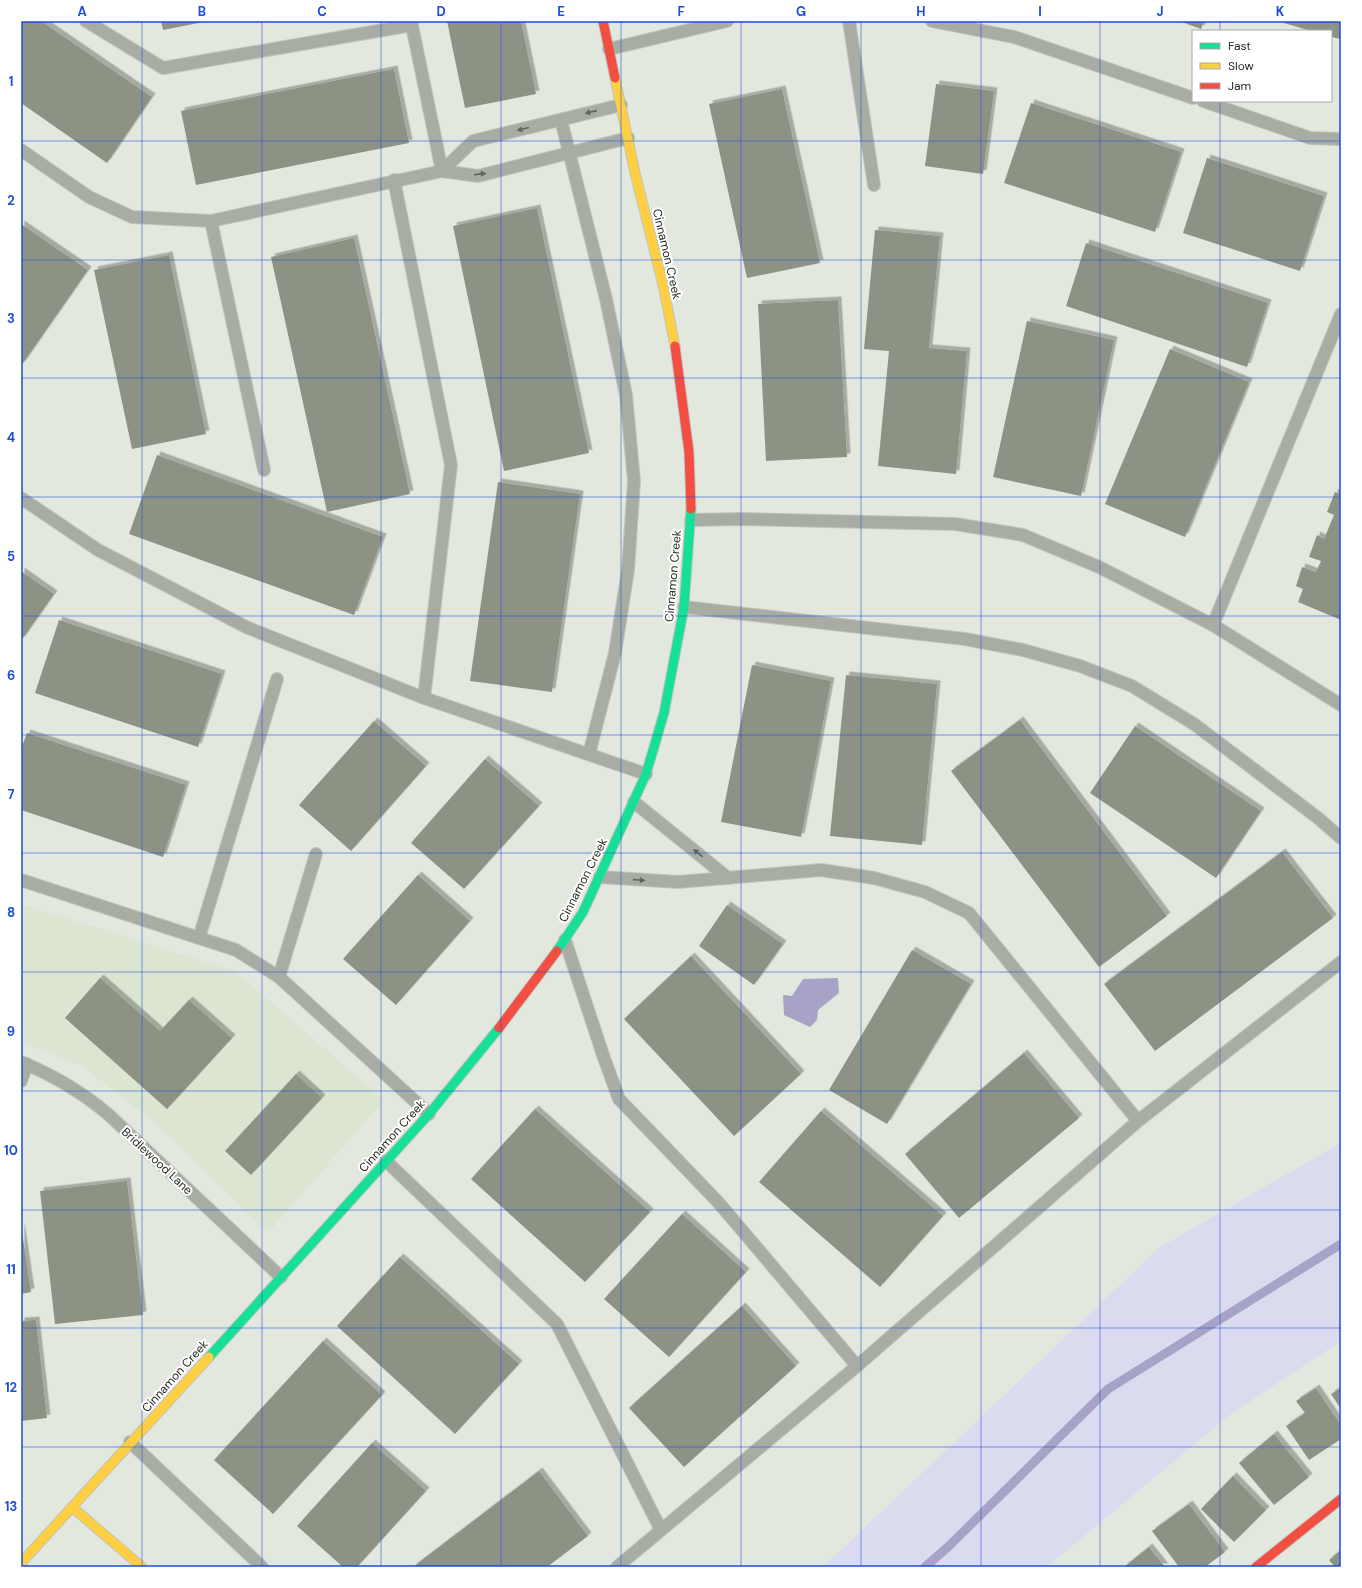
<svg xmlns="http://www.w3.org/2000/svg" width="1362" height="1588" viewBox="0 0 1362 1588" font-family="'DM Sans',sans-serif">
	<defs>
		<filter id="shadow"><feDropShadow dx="3.5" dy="-3.5" stdDeviation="0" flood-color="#0004"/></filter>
	</defs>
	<rect width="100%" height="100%" fill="#e3e8de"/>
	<polygon fill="#dbe5d1" points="21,904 235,971 384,1100 268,1233 153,1121 81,1065 21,1042"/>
	<polygon fill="#dbdbf0" points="1341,1143 1341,1341 1231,1414 1047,1567 823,1567 1160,1247"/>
	<polygon fill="#a7a3c6" points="838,978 839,993 818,1010 817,1020 810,1027 784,1015 783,996 784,995 792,996 803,979"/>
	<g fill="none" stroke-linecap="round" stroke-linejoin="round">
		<polyline stroke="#a7a3c6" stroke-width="9" points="925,1567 949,1546 1108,1389 1341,1244"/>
	</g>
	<g fill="#8c9385" filter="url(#shadow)">
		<polygon points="21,21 41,21 152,97 107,163 21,103"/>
		<polygon points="161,21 204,21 204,22 163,30"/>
		<polygon points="447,21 521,21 536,94 465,108"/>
		<polygon points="1179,21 1204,21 1201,29"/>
		<polygon points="1277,21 1341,21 1341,39 1331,37 1331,31 1311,31"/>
		<polygon points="394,69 409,143 196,185 181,111"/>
		<polygon points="936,84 994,91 983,174 925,166"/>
		<polygon points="782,89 820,263 747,278 709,104"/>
		<polygon points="1031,103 1181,152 1155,232 1004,183"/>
		<polygon points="1207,158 1324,196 1300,271 1183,233"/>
		<polygon points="537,208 589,453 504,471 453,226"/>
		<polygon points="21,224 88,270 21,366"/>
		<polygon points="875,230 940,236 929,348 967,351 956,474 878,466 889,351 864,349"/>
		<polygon points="354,238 410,494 327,512 271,257"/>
		<polygon points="1086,243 1268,303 1247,367 1066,306"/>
		<polygon points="169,255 206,434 132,449 94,270"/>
		<polygon points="838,300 847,457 766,461 758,304"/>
		<polygon points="1027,321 1114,340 1081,496 993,477"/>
		<polygon points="1170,349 1249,382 1185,537 1105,504"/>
		<polygon points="157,455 383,537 354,615 129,534"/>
		<polygon points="498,482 580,494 552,692 470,681"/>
		<polygon points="1335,492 1341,495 1341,620 1298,602 1303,589 1296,586 1302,567 1316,572 1321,561 1309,557 1317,535 1324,539 1334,515 1327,512"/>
		<polygon points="21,571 54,594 21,641"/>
		<polygon points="59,620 222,674 198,747 35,693"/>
		<polygon points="752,665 831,681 801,837 721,822"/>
		<polygon points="846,675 937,684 922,845 830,836"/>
		<polygon points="1020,720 1167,916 1099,967 951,771"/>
		<polygon points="374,721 426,766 351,851 299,805"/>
		<polygon points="1135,726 1261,811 1216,878 1090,793"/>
		<polygon points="27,733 186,785 163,857 21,810 21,749"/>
		<polygon points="485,759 539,806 464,889 411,843"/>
		<polygon points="1282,852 1333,918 1155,1051 1104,984"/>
		<polygon points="418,875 470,921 396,1005 343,959"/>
		<polygon points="727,905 783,944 754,985 699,946"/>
		<polygon points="912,950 971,984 887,1124 829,1090"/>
		<polygon points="691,956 801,1074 734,1136 624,1019"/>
		<polygon points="100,978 160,1031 189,1000 232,1038 167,1109 65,1018"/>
		<polygon points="1024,1053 1079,1118 959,1218 905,1154"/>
		<polygon points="296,1074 322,1098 251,1175 225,1151"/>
		<polygon points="535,1109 650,1212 585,1282 471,1179"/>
		<polygon points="821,1111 943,1216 880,1287 759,1182"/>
		<polygon points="127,1181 143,1315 55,1324 40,1191"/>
		<polygon points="682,1214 746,1272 669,1357 604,1299"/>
		<polygon points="21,1225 31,1292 21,1294"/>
		<polygon points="400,1257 519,1364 455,1434 337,1326"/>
		<polygon points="742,1306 796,1366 684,1467 629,1408"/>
		<polygon points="36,1320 47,1418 21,1421 21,1321"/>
		<polygon points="323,1341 382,1395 273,1514 214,1460"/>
		<polygon points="1316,1388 1341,1425 1341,1439 1309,1460 1286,1426 1305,1413 1296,1401"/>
		<polygon points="1341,1388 1341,1409 1331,1394"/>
		<polygon points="1274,1434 1309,1477 1274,1505 1239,1463"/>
		<polygon points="372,1443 426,1491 357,1567 343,1567 297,1526"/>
		<polygon points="539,1471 588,1536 547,1567 413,1567"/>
		<polygon points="1233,1476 1266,1510 1234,1542 1201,1509"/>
		<polygon points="1189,1504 1225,1552 1205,1567 1179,1567 1152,1531"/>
		<polygon points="1149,1547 1165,1567 1124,1567"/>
		<polygon points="1341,1550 1341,1567 1335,1567 1329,1560"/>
	</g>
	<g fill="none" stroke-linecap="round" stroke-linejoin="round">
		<g stroke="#c1c5bd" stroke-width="14">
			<g id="lane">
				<polyline points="86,21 163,68 412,25"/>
				<polyline points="411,21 442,171"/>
				<polyline points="849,21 874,185"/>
				<polyline points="932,21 1014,37 1193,98"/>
				<polyline points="609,49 727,21"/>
				<polyline points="1203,101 1310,138 1341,139"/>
				<polyline points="561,120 606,299 626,395 634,481 628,570 615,653 589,754"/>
				<polyline points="21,150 89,197 132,217 211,221 442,171 478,176 628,138"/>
				<polyline points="442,171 473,141 621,105"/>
				<polyline points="394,180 451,465 424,698"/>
				<polyline points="211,221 264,470"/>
				<polyline points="21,498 98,550 246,627 424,698 646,774"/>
				<polyline points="691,520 741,519 955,524 1023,535 1099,567 1213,625 1341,705"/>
				<polyline points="684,607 965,639 1023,650 1080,666 1132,686 1194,724 1318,818 1341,838"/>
				<polyline points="1213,625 1341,314"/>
				<polyline points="634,802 728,878"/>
				<polyline points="600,877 678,882 821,870 874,878 925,892 969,913 1138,1121"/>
				<polyline points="21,880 236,950 279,977 429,1114"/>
				<polyline points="199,938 277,679"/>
				<polyline points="565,940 604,1058 619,1099 718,1202 857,1366"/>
				<polyline points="279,977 316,854"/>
				<path d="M21,1062C53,1075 82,1092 109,1115L281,1277"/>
				<polyline points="21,1081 27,1064"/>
				<polyline points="386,1161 557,1324 661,1530"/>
				<polyline points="130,1442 262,1567"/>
				<polyline points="617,1567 857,1366 1138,1121 1341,962"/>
			</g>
		</g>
		<g stroke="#c1c5bd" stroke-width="11">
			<g id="fast">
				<polyline points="557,951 583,912 646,774 664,713 684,607 691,509"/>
				<polyline points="209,1357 429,1114 499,1028"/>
			</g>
		</g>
		<g stroke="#c1c5bd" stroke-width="11">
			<g id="slow">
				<polyline points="615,78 635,173 663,285 675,346"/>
				<polyline points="72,1507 142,1567"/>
				<polyline points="21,1563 209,1357"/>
			</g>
		</g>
		<g stroke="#c1c5bd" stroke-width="11">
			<g id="jam">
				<polyline points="603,21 615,78"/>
				<polyline points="675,346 689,452 691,509"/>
				<polyline points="499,1028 557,951"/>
				<polyline points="1256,1567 1341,1499"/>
			</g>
		</g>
		<use href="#lane" stroke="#a8ada4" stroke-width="12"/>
		<use href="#fast" stroke="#16e098" stroke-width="9"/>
		<use href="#slow" stroke="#ffcf43" stroke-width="9"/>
		<use href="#jam" stroke="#f24e42" stroke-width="9"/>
	</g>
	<defs><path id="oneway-solid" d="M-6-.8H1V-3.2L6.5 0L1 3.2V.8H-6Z"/></defs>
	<g fill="#60655c">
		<use href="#oneway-solid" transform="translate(591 112) rotate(167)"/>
		<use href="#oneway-solid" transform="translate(523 129) rotate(166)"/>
		<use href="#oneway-solid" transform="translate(480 174) rotate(-7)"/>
		<use href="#oneway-solid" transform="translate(698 853) rotate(-141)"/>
		<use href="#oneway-solid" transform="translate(639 880) rotate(4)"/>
	</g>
	<path fill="none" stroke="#1d4ed8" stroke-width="1" stroke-opacity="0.55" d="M142,21V1567M262,21V1567M381,21V1567M501,21V1567M621,21V1567M741,21V1567M861,21V1567M981,21V1567M1100,21V1567M1220,21V31M1220,101V1567M21,141H1341M21,260H1341M21,378H1341M21,497H1341M21,616H1341M21,735H1341M21,853H1341M21,972H1341M21,1091H1341M21,1210H1341M21,1328H1341M21,1447H1341"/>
	<g text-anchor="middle" stroke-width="4" stroke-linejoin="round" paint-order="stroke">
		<g font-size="12" fill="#262a22" stroke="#fff">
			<text transform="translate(667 254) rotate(77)" y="4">Cinnamon Creek</text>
			<text transform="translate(673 576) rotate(-85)" y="4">Cinnamon Creek</text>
			<text transform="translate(583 880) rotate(-63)" y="4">Cinnamon Creek</text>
			<text transform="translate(392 1136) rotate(-48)" y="4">Cinnamon Creek</text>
			<text transform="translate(157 1161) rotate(43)" y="4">Bridlewood Lane</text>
			<text transform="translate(175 1376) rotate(-48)" y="4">Cinnamon Creek</text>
		</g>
	</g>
	<rect width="1362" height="1588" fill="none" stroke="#ffffff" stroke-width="44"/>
	<rect x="1192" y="30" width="140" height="72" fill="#ffffff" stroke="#a8aaa7"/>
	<rect x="1200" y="43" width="20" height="6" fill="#16e098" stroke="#a8aaa7"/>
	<text x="1228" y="50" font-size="12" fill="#262a22">Fast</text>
	<rect x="1200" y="63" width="20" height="6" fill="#ffcf43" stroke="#a8aaa7"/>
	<text x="1228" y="70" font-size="12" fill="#262a22">Slow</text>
	<rect x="1200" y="83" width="20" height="6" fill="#f24e42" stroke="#a8aaa7"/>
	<text x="1228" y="90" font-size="12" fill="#262a22">Jam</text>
	<rect x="22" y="22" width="1318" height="1544" fill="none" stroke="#1d4ed8" stroke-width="1.5"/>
	<g font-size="13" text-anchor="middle" font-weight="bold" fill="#1d4ed8">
		<text x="82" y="16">A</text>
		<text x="202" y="16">B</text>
		<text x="322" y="16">C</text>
		<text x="441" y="16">D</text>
		<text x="561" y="16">E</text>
		<text x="681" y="16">F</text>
		<text x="801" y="16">G</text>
		<text x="921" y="16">H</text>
		<text x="1040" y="16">I</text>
		<text x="1160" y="16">J</text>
		<text x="1280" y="16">K</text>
		<text x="11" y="86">1</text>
		<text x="11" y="205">2</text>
		<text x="11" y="323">3</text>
		<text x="11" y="442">4</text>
		<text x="11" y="561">5</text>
		<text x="11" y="680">6</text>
		<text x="11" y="799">7</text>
		<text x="11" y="917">8</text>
		<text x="11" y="1036">9</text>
		<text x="11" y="1155">10</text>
		<text x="11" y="1274">11</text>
		<text x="11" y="1392">12</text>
		<text x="11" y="1511">13</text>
	</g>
</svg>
